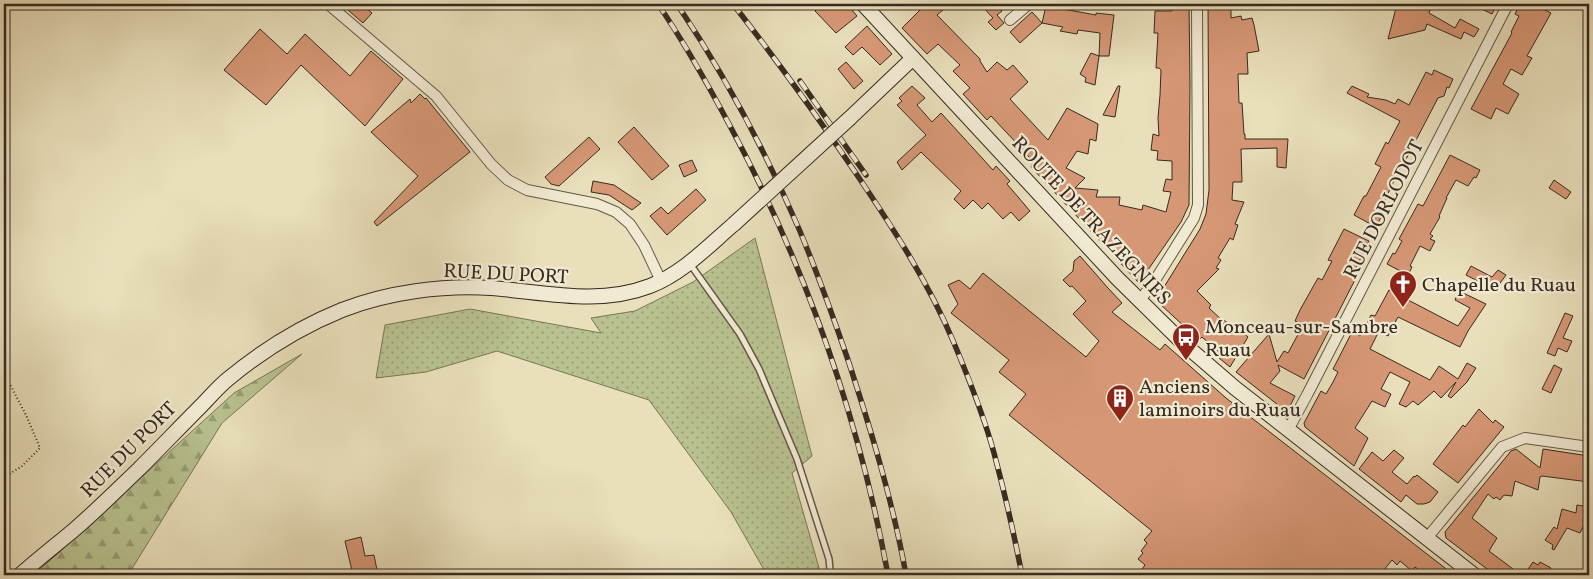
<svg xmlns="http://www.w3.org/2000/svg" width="1593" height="579" viewBox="0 0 1593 579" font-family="Vollkorn,serif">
	<defs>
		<pattern id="grass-dots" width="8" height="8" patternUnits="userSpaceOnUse" patternTransform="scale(1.25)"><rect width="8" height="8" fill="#b8c18f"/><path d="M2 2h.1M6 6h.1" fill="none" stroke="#969d74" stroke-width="1.8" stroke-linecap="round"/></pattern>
		<pattern id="forest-firs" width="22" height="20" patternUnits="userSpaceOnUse" patternTransform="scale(1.25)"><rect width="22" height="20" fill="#b8c18f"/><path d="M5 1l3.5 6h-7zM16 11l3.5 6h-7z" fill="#969d74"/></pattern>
	</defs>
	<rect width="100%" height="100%" fill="#e9dfbb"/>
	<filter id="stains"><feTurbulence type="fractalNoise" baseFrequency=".004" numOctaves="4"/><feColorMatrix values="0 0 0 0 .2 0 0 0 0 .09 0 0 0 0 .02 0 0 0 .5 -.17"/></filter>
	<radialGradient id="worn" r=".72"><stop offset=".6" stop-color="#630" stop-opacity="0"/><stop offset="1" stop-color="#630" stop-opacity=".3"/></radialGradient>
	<polygon fill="url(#grass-dots)" stroke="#787658" points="755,238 812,456 792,473 821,575 767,575 731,512 649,400 497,351 426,372 376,378 385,325 470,309 601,333 591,318 635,311 693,282"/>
	<polygon fill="url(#forest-firs)" stroke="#787658" points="302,354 222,423 128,575 34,575 234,393"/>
	<g fill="#d69775" stroke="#372a21">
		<polygon points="341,4 361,4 372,13 363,23"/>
		<polygon points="822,4 847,4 857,16 836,33 815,11"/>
		<polygon points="926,4 950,4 937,15 980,59 980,61 987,72 997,62 1007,70 1013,65 1028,82 1010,99 1048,140 1067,108 1098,124 1096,141 1090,139 1088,154 1077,151 1066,168 1085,178 1075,188 1098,190 1096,197 1120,197 1119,205 1142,210 1143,205 1166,212 1171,192 1163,191 1166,179 1172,180 1172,161 1157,160 1158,151 1151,150 1153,134 1159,136 1158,118 1160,95 1161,70 1159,68 1156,68 1158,33 1154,33 1155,11 1172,11 1172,4 1189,4 1190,83 1189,205 1181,222 1139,283 1031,167 1033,162 1022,149 991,116 987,120 963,94 970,88 953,71 960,65 938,44 927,54 902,28"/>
		<polygon points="980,4 995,4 1002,11 997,15 1004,23 996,30 988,22 993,18"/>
		<polygon points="1208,4 1225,4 1225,8 1231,8 1231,18 1241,16 1242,20 1252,18 1254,25 1259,51 1247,53 1248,74 1238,74 1239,103 1242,103 1244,134 1245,134 1245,139 1288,139 1286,168 1277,167 1277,148 1241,149 1242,182 1233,182 1232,200 1244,202 1235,224 1238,225 1233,240 1230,238 1218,258 1221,260 1216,268 1219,269 1197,291 1211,305 1209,308 1223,321 1224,320 1231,326 1232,325 1235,326 1248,337 1230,367 1219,358 1222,355 1202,337 1199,340 1160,304 1159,300 1164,287 1200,229 1206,214 1209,190"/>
		<polygon points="1397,4 1432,4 1429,13 1455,28 1460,19 1479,29 1474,37 1464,32 1461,39 1427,24 1425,30 1388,39"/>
		<polygon points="1471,4 1497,4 1492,14"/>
		<polygon points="1520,4 1533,4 1551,13 1527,56 1532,58 1522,75 1511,69 1503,84 1519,94 1508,114 1496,108 1491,119 1471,109 1512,33 1511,32 1519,16 1515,14"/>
		<polygon points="1046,6 1096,15 1096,13 1114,15 1109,56 1099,56 1100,33 1078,30 1077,34 1060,31 1063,27 1042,23 1020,43 1010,32 1032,12 1042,23"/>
		<polygon points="867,26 892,54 880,65 862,47 853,55 845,47"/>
		<polygon points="260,29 287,54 305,34 350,76 371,51 403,79 365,126 301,65 266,105 224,70"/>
		<polygon points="1091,53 1099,56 1095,85 1085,82 1086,78 1080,74"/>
		<polygon points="846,62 863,81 854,89 838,69"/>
		<polygon points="1434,70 1453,79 1449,88 1447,87 1444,96 1438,98 1403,165 1402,164 1383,204 1387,206 1376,227 1354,215 1364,196 1366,196 1381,167 1375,164 1386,142 1388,144 1400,121 1347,93 1352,86 1369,94 1367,97 1386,100 1395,104 1398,99 1409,105 1426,72 1432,75"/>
		<polygon points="912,86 925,98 917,105 932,122 941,113 993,170 996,166 1010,181 1007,184 1030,211 1019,221 1011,212 1003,219 988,203 982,209 973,200 964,209 954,199 961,191 921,152 902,170 897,162 926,135 897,105 902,101 899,98"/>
		<polygon points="1118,86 1120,86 1115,117 1103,115"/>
		<polygon points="420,94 425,99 426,98 470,152 377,226 374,222 418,176 371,132 410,99 411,103"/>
		<polygon points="634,127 669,166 652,180 618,142"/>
		<polygon points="589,137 600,149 559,186 551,184 545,177"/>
		<polygon points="1450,155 1480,170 1476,178 1474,177 1468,186 1456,180 1446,198 1447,198 1439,216 1440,217 1430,234 1433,236 1430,239 1435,241 1430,251 1420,246 1410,266 1412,267 1408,275 1387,264 1393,253 1395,254 1402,241 1399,239 1418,204 1423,206"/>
		<polygon points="692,160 697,171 684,177 679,165"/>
		<polygon points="1554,180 1571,192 1566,199 1549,188"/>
		<polygon points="593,181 614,185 641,203 632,210 609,195 591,192"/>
		<polygon points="696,189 706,200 667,235 650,216 661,207 668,214"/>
		<polygon points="1344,229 1369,241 1353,274 1357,276 1304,379 1278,365 1280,371 1270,383 1295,396 1287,412 1236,372 1269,334 1277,362 1284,351 1288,353 1303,325 1295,321 1300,310 1318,278 1322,280 1332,261 1328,260"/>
		<polygon points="1080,256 1108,288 1122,303 1112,312 1160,350 1165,344 1226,398 1454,575 1426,575 1415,567 1412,571 1400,561 1397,565 1392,560 1380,575 1149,575 1142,569 1145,565 1138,559 1143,553 1141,551 1147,543 1144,540 1152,531 1009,415 1026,394 999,372 1009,360 951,313 958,304 948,285 959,280 970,289 983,273 1086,357 1099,341 1073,314 1086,301 1072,286 1070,287 1063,280 1073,271 1074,261"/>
		<polygon points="1471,266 1492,277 1498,270 1506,275 1495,290 1466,275"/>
		<polygon points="1389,290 1458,326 1470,308 1455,300 1459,291 1486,304 1468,331 1460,347 1398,317 1388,336 1379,331 1370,349 1430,380 1439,366 1458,379 1467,363 1476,368 1467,382 1451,398 1448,396 1456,382 1441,398 1434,391 1418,405 1413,401 1406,407 1399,404 1410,382 1390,372 1381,389 1391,394 1385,407 1372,401 1355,428 1368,438 1354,466 1305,427 1304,423 1321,391 1326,394 1333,382 1338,372 1333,369 1352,332 1360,336 1371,315 1375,316"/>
		<polygon points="1565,313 1573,316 1563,338 1572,341 1567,352 1558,348 1555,356 1547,353"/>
		<polygon points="1554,365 1562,369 1551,393 1542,389"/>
		<polygon points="1479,409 1493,423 1495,420 1504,427 1458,483 1433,464 1463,425 1465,427"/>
		<polygon points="1516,449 1540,468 1543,449 1589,456 1589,482 1542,476 1540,477 1538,490 1515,481 1512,496 1504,495 1500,500 1496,497 1494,499 1488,494 1472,518 1497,538 1489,551 1521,575 1495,575 1446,538 1445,532 1511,451"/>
		<polygon points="1394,450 1404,458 1392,472 1407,484 1414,476 1415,477 1417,475 1438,492 1430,502 1424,504 1417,504 1406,495 1401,502 1359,469 1372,452 1383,461"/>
		<polygon points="1577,505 1589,507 1589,522 1586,521 1580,533 1567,528 1554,550 1552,549 1553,545 1545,540 1554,527 1557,529 1562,509 1576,513"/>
		<polygon points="361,537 365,556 374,555 378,575 353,575 345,541"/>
		<polygon points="1533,562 1538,565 1540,562 1551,568 1548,572 1553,575 1524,575"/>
	</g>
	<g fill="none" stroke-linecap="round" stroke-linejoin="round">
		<g stroke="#645748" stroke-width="8">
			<polyline id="service" points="690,264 740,334 759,369 797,459 829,559 830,570 828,575"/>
		</g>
		<g stroke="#645748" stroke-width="12">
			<g id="minor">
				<polyline points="328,4 436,96 491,164 508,180 527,190 597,204 616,212 630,224 644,245 661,281"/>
				<polyline points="1010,20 1029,4"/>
				<polyline points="1139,301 1152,285 1194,218 1198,205 1197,4"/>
				<polyline points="1288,430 1307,395 1508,4"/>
				<polyline points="1427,538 1502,447 1525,438 1589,447"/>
			</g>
		</g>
		<g stroke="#372a21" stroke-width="16">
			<g id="secondary">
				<polyline points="863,4 1117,278 1184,344 1235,388 1474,575"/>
				<polyline points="850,118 913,58"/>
				<path d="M20,575C38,559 56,545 75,529C97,510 118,489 139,469C160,448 180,427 201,406C210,397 218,387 228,379C263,350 300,327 342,310C388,292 443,285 491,288C544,292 598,306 650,286C683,273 707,247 734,224"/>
			</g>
		</g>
		<polyline stroke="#372a21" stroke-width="2" stroke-dasharray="1 2.5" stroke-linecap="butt" points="4,373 26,415 40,448 21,467 4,477"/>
		<use href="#service" stroke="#f1ead3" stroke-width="5"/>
		<use href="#minor" stroke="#f1ead3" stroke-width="10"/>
		<use href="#secondary" stroke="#f1ead3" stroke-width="14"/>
		<g stroke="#372a21" stroke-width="5.5">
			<g id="rail">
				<path d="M658,4C684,42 707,83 729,124C805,265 859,418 888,575"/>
				<path d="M677,4C724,74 766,152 799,229C817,272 833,316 848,360C871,430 893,502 906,575"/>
				<path d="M733,4C775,58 815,113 853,169C891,225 928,281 954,343C969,379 984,416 994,453C1005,494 1014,534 1022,575"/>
				<polyline points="800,81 866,175"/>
			</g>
		</g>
		<use href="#rail" stroke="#f1ead3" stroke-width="4" stroke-dasharray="11" stroke-linecap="butt"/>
		<g stroke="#372a21" stroke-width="16" stroke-linecap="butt">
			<polyline id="secondary-bridge" points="734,224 850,118"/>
		</g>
		<use href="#secondary-bridge" stroke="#f1ead3" stroke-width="14"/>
	</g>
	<defs>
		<g id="church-pin" transform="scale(1.4375)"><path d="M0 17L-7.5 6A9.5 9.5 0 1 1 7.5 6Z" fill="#8f2418" stroke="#f1ead3"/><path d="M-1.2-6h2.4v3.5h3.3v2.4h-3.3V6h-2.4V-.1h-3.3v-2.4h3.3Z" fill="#fff"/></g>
		<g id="bus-pin" transform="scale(1.4375)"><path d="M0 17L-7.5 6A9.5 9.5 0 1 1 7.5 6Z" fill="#8f2418" stroke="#f1ead3"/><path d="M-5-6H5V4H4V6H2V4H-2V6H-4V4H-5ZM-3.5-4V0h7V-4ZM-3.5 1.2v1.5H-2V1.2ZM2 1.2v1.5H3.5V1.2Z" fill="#fff"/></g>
		<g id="building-pin" transform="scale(1.4375)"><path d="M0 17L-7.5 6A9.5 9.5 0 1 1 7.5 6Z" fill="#8f2418" stroke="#f1ead3"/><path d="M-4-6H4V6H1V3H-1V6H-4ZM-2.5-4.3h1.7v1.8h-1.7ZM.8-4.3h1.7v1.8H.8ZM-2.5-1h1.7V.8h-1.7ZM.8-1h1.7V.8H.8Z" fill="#fff"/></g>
	</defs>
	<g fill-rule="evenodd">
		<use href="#church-pin" x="1403" y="284"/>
		<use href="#bus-pin" x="1186" y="337"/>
		<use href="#building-pin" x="1120" y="398"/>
	</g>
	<g text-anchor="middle" stroke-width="4.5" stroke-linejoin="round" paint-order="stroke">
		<g font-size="20" fill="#372a21" stroke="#f1ead3">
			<text transform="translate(1383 209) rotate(-63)" y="7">RUE DORLODOT</text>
			<text transform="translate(1092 220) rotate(47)" y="7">ROUTE DE TRAZEGNIES</text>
			<text transform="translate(506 273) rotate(3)" y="7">RUE DU PORT</text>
			<text transform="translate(128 449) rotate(-45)" y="7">RUE DU PORT</text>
		</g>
		<g font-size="20" fill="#372a21" stroke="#f1ead3" text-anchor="start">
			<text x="1422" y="291">Chapelle du Ruau</text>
			<text x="1205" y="333">Monceau-sur-Sambre<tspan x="1205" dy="23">Ruau</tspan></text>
			<text x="1139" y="393">Anciens<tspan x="1139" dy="23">laminoirs du Ruau</tspan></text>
		</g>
	</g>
	<rect width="1593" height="579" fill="none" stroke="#e9dfbb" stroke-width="20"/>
	<rect x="5" y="5" width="1583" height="569" fill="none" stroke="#372a21" stroke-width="2.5"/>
	<rect x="10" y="10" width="1573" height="559" fill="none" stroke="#372a21"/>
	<rect width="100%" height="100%" filter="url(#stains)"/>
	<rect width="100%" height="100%" fill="url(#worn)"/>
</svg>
